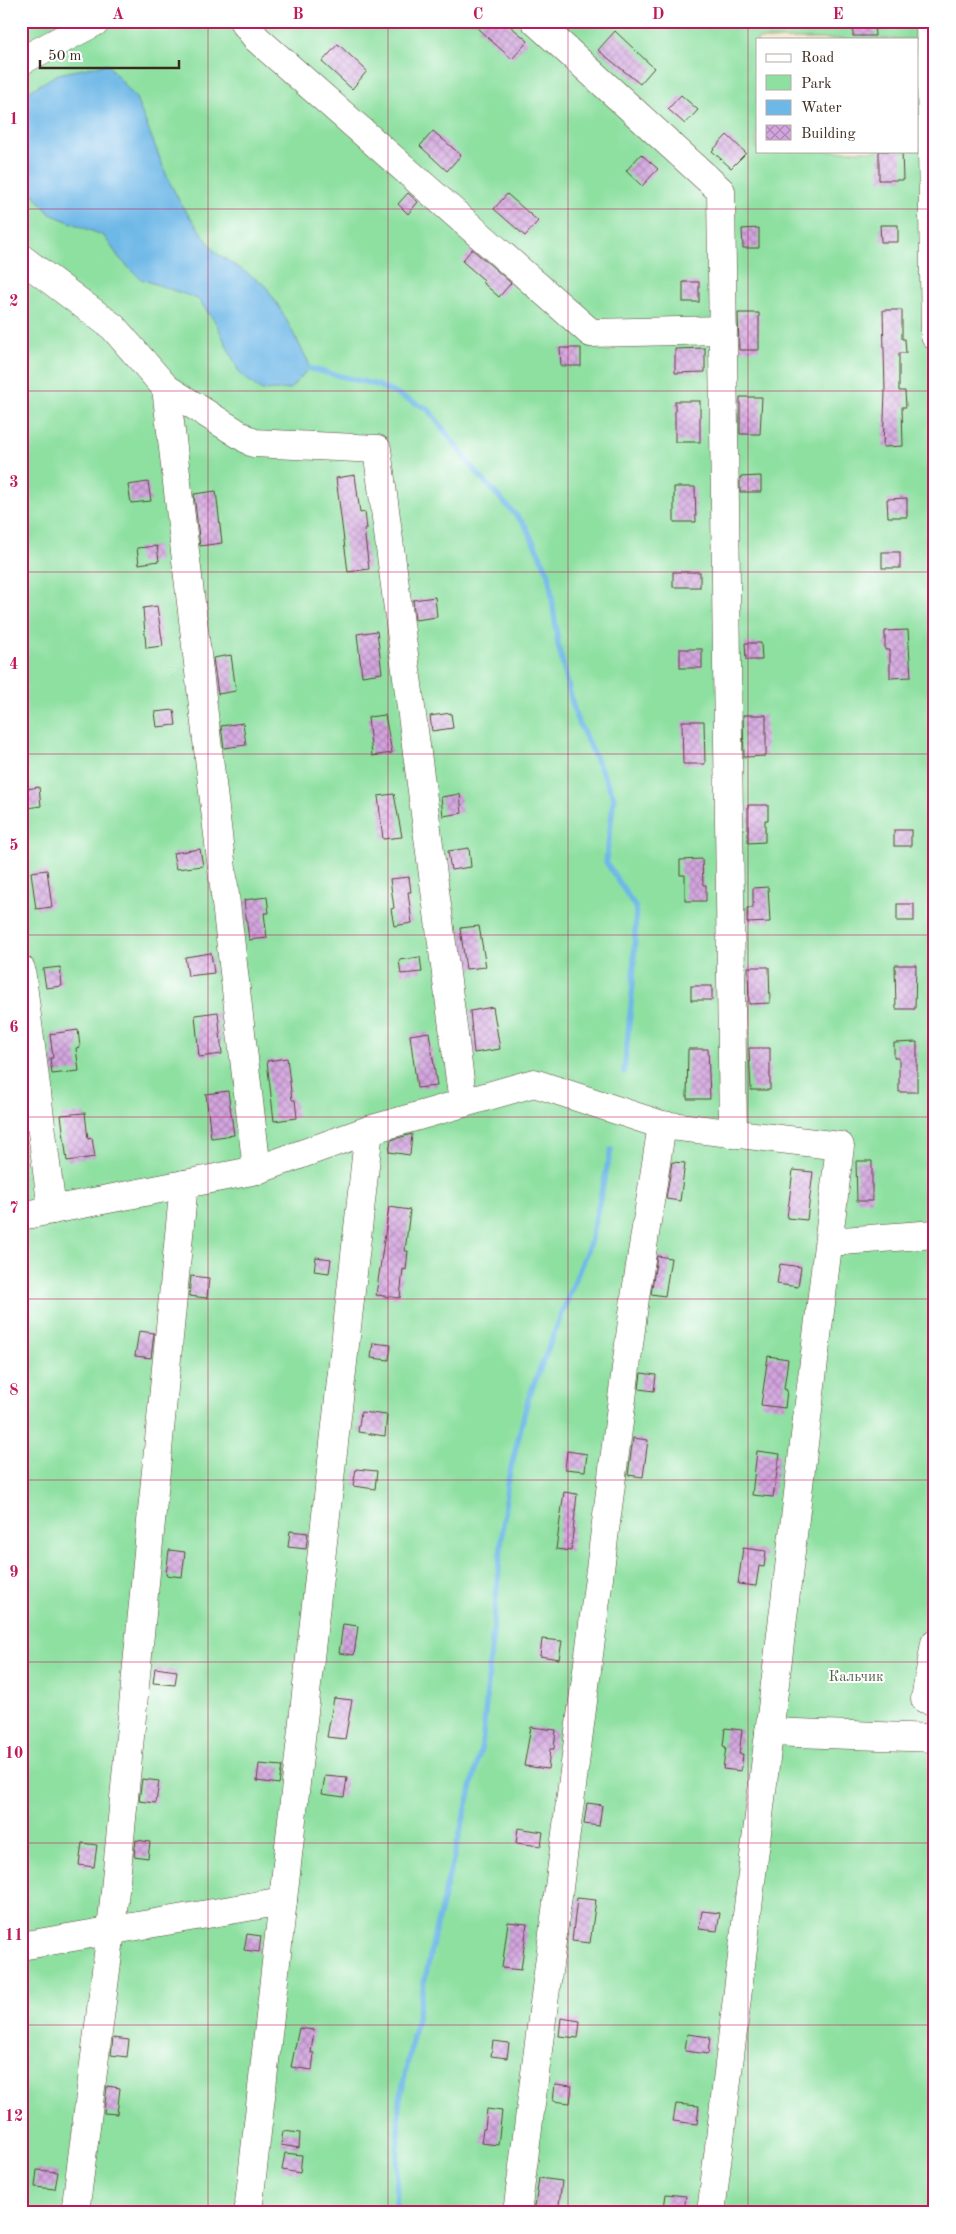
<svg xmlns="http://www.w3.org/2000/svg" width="956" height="2234" viewBox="0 0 956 2234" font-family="'Old Standard TT',serif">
	<defs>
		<pattern id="building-cross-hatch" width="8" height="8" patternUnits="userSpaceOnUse" patternTransform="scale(1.25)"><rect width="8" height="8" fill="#d3a5df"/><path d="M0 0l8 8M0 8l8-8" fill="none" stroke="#ac87b4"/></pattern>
	</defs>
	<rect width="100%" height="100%" fill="#fff"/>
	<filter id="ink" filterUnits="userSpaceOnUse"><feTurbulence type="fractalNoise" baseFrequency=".02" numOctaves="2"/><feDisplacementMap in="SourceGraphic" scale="10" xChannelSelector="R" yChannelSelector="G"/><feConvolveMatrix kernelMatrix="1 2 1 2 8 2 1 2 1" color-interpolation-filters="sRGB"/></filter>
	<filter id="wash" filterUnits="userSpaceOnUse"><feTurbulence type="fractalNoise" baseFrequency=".0096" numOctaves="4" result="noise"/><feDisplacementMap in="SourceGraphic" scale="20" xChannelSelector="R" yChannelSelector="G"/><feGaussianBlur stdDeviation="1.12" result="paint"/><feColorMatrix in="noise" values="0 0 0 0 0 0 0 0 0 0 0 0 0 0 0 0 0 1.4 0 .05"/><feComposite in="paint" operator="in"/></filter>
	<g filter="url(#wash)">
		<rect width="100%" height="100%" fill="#f3e1c5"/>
		<path fill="#8ee0a1" stroke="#648560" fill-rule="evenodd" d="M21,21H935V2213H21ZM757,39H917V151H757Z"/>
		<polygon fill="#6eb8e7" stroke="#547182" points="107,64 136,98 168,179 182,206 216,253 265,285 281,310 308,361 309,368 290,389 262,391 240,374 216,323 198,299 141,279 120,259 104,236 50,214 30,190 21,166 21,96 58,74"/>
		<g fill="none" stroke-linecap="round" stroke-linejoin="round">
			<g stroke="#6eb8e7" stroke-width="5.5">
				<polyline points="303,367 377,385 428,409 475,471 525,525 549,574 558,645 576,717 614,797 606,862 636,908 633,985 624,1072"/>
				<polyline points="396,2213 399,2104 434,1936 482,1745 507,1484 528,1399 590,1243 611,1150"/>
			</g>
		</g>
		<g id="blocks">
			<g fill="url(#building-cross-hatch)">
				<polygon points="485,21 504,21 528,41 512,59 478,29"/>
				<polygon points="853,21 874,21 875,36 853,36"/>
				<polygon points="615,31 654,68 640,84 598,50"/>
				<polygon points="338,44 367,71 352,89 322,62"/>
				<polygon points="681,95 698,110 685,124 668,109"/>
				<polygon points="433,131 461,155 447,171 420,146"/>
				<polygon points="727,135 746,153 731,168 712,151"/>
				<polygon points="879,151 902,151 903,180 879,180"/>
				<polygon points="641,154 658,169 642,186 626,171"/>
				<polygon points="408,193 418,202 408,214 398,204"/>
				<polygon points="507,194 538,221 525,236 494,209"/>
				<polygon points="880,225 898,225 898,242 881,242"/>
				<polygon points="759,228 759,248 743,248 742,229"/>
				<polygon points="472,249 511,283 499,297 482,282 484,280 462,261"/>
				<rect x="683" y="282" width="16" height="20"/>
				<polygon points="883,310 902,310 902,339 905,339 906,353 899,353 899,391 905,391 906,407 902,407 903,446 883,447 885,391"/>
				<polygon points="738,313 759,313 759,350 739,350"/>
				<polygon points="560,348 581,348 581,366 561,366"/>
				<polygon points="705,348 705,372 675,373 675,349"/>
				<polygon points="740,397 762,397 760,434 740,434"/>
				<rect x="675" y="401" width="25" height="41"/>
				<polygon points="355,475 360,513 365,512 367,529 364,529 369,569 348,572 336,478"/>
				<polygon points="761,476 761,492 740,492 740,477"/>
				<polygon points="148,482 151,501 131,503 128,485"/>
				<polygon points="674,487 695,487 696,522 674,522"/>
				<polygon points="216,491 222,543 200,546 194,494"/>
				<polygon points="907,498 907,517 888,517 887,499"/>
				<polygon points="157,546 159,561 139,564 137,548"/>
				<rect x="882" y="552" width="18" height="16"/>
				<rect x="673" y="572" width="27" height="15"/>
				<polygon points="435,597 437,617 415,620 413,600"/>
				<polygon points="157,606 163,646 146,648 143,608"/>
				<polygon points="908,630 911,677 890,678 890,650 885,650 885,631"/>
				<polygon points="377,631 382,673 362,676 357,634"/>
				<polygon points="745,643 761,643 762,660 746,660"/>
				<rect x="680" y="649" width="22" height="19"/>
				<polygon points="231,655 236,691 218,694 213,658"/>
				<polygon points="174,710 176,725 157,727 155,712"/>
				<polygon points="451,713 453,728 432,731 430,716"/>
				<polygon points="385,715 392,753 372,756 368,717"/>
				<polygon points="743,715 766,715 766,756 744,757"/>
				<polygon points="682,721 704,721 705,764 683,764"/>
				<polygon points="243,723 246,745 224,748 221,726"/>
				<polygon points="39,787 41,806 21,809 21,790"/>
				<polygon points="394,794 402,837 383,839 378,796"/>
				<polygon points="460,794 462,813 443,816 441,797"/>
				<polygon points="748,805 768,805 768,820 765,820 765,842 748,843"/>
				<rect x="894" y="830" width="17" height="16"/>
				<polygon points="469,848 471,867 451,870 448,851"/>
				<polygon points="200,849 203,866 176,869 173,853"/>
				<polygon points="702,859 703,885 706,885 706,901 685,901 685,875 680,875 680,860"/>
				<polygon points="47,870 52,907 36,909 31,872"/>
				<polygon points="409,877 411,892 408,892 412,923 394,926 391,909 394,908 390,879"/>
				<polygon points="768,887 770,922 747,923 747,908 753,908 753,888"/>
				<polygon points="267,897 269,913 264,913 267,938 249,940 244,900"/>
				<rect x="897" y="904" width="17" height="17"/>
				<polygon points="479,926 486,967 466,969 460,928"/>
				<polygon points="211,953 214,973 188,976 185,957"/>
				<polygon points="420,957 422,972 401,974 399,960"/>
				<polygon points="895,965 916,965 915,1009 896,1009"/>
				<polygon points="60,967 62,986 46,988 43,969"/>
				<polygon points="748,967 769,967 770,1003 749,1004"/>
				<rect x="691" y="986" width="21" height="14"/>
				<polygon points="493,1007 500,1049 474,1053 470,1011"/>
				<polygon points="218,1012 222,1054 199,1057 195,1015"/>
				<polygon points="78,1030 80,1047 76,1048 79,1071 52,1074 50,1058 53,1058 50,1034"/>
				<polygon points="429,1032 437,1086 417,1088 410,1035"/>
				<polygon points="917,1042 917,1092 899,1092 899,1058 894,1058 894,1043"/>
				<polygon points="749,1048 770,1048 770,1090 751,1090"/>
				<polygon points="688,1049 708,1049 710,1099 687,1099"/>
				<polygon points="287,1058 292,1100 295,1100 297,1118 274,1121 267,1061"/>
				<polygon points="228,1091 234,1135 211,1138 206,1094"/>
				<polygon points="85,1113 88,1139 92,1138 95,1157 67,1161 61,1115"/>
				<polygon points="412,1134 410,1155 389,1152 391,1140"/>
				<polygon points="856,1161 872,1161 872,1201 857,1201"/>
				<polygon points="672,1162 685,1163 680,1201 666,1199"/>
				<polygon points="793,1170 813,1172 807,1220 787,1218"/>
				<polygon points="389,1207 410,1210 405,1251 408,1251 406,1270 403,1269 400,1298 376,1295"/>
				<polygon points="657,1256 671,1258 665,1296 651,1294"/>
				<polygon points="316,1257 331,1259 329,1273 314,1271"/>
				<polygon points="780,1264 801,1267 798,1287 777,1284"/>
				<polygon points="191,1276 209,1278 207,1298 189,1296"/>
				<polygon points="139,1331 154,1333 151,1358 135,1356"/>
				<polygon points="373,1343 391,1345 389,1360 371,1358"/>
				<polygon points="768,1356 788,1359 784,1389 787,1390 785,1408 761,1405"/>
				<polygon points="641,1373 656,1375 654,1391 639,1389"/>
				<polygon points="361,1412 387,1415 385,1436 358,1432"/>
				<polygon points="633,1438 648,1440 643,1477 628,1475"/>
				<polygon points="567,1451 587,1454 585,1471 565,1469"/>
				<polygon points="757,1451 780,1454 773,1497 752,1495"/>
				<polygon points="356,1469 377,1471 375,1489 353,1486"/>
				<polygon points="564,1492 577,1494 571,1551 556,1549"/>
				<polygon points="290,1531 308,1533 306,1549 288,1547"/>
				<polygon points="743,1548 766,1551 764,1567 759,1566 756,1586 738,1584"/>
				<polygon points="169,1550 185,1552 182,1577 166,1575"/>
				<polygon points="343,1624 358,1626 354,1655 339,1653"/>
				<polygon points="542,1639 562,1641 559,1659 540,1656"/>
				<polygon points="155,1668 177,1671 175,1685 153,1683"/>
				<polygon points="334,1698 352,1700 345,1739 327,1737"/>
				<polygon points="531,1727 556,1730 554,1749 550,1749 548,1769 524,1766"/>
				<polygon points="725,1728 742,1730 739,1754 743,1754 741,1771 723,1769 726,1747 723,1746"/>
				<polygon points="259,1764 282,1766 279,1784 257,1781"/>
				<polygon points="325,1776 347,1778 344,1797 322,1794"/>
				<polygon points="142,1779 159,1781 156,1803 139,1801"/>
				<polygon points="587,1803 602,1805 599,1826 584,1824"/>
				<polygon points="518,1828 543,1832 541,1846 516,1843"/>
				<polygon points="136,1840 150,1842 148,1858 134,1856"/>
				<polygon points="82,1843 97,1845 94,1867 79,1865"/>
				<polygon points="577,1898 596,1900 590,1943 572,1941"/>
				<polygon points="702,1911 720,1913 717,1931 699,1929"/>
				<polygon points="508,1922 527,1924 521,1970 502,1968"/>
				<polygon points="247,1934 261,1936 259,1952 244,1950"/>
				<polygon points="561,2018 580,2021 578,2038 559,2036"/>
				<polygon points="299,2028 314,2030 311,2053 314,2053 312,2070 291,2067"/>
				<polygon points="687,2034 710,2037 708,2054 685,2051"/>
				<polygon points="113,2038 129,2040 127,2057 111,2055"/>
				<polygon points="493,2041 509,2043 507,2058 491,2056"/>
				<polygon points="555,2084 572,2086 570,2103 553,2101"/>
				<polygon points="107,2086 120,2088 117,2114 104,2113"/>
				<polygon points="676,2104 699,2106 697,2124 673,2121"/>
				<polygon points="487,2109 502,2111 498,2145 481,2143 483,2129 485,2129"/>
				<polygon points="283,2131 300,2133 299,2148 281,2145"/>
				<polygon points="285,2153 302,2155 300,2173 282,2170"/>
				<polygon points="37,2170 58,2172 55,2189 35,2187"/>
				<polygon points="539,2178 562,2181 558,2213 534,2213"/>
				<polygon points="666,2194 686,2196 684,2210 664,2208"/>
			</g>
		</g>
	</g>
	<g filter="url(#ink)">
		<use href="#blocks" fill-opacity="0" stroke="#574537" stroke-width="1"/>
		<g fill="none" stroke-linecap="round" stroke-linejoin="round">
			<g stroke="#574537" stroke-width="29">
				<g id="minor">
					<polyline points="243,21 257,39 591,333 723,330"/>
					<polyline points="535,21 721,191 733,1134"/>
					<polyline points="930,21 935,336"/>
					<polyline points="21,61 97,21"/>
					<polyline points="21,258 113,327 166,388 253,443 377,449 463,1103"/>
					<polyline points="166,388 257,1170"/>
					<polyline points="21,969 52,1210"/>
					<polyline points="21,1216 257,1170 369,1130 534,1083 662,1125 840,1146 711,2213"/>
					<polyline points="829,1242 935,1234"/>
					<polyline points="925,1699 935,1643"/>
					<polyline points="769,1732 935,1738"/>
					<polyline points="21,1946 283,1901"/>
					<polyline points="75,2213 111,1931 184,1184"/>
					<polyline points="248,2213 369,1130"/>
					<polyline points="517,2213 635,1298 662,1125"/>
				</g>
			</g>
			<use href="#minor" stroke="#fff" stroke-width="28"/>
		</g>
	</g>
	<path fill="none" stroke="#c2185b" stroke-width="1" stroke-opacity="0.55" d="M208,21V2213M388,21V2213M568,21V2213M748,21V2213M21,209H935M21,391H935M21,572H935M21,754H935M21,935H935M21,1117H935M21,1299H935M21,1480H935M21,1662H935M21,1843H935M21,2025H935"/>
	<g text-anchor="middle" stroke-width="4" stroke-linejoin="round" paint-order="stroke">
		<g font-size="15" fill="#546145" stroke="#fff">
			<text x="856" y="1681">Кальчик</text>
		</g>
	</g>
	<rect width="956" height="2234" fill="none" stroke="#fff" stroke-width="55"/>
	<rect x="756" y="38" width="162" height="115" fill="#ffffff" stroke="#b1aaa5"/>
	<rect x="766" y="54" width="25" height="8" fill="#ffffff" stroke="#b1aaa5"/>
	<text x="801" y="62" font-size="15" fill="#3b2a1e">Road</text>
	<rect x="766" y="75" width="25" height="15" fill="#8ee0a1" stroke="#b1aaa5"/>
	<text x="801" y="88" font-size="15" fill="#3b2a1e">Park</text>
	<rect x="766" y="100" width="25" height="15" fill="#6eb8e7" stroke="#b1aaa5"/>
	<text x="801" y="112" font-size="15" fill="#3b2a1e">Water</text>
	<rect x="766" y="125" width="25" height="15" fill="url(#building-cross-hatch)" stroke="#b1aaa5"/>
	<text x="801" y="138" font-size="15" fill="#3b2a1e">Building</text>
	<path d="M40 60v8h139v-8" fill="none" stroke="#3b2a1e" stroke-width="2.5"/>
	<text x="48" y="60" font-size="15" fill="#3b2a1e" stroke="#ffffff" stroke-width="4" paint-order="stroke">50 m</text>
	<rect x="28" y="28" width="900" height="2178" fill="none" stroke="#c2185b" stroke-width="2"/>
	<g font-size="16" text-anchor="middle" font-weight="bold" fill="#c2185b">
		<text x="118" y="19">A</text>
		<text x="298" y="19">B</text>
		<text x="478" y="19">C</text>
		<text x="658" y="19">D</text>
		<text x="838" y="19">E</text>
		<text x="14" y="124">1</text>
		<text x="14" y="306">2</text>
		<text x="14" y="487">3</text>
		<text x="14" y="669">4</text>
		<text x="14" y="850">5</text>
		<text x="14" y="1032">6</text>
		<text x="14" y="1213">7</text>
		<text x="14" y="1395">8</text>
		<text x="14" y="1577">9</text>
		<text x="14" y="1758">10</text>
		<text x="14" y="1940">11</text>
		<text x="14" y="2121">12</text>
	</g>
</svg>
